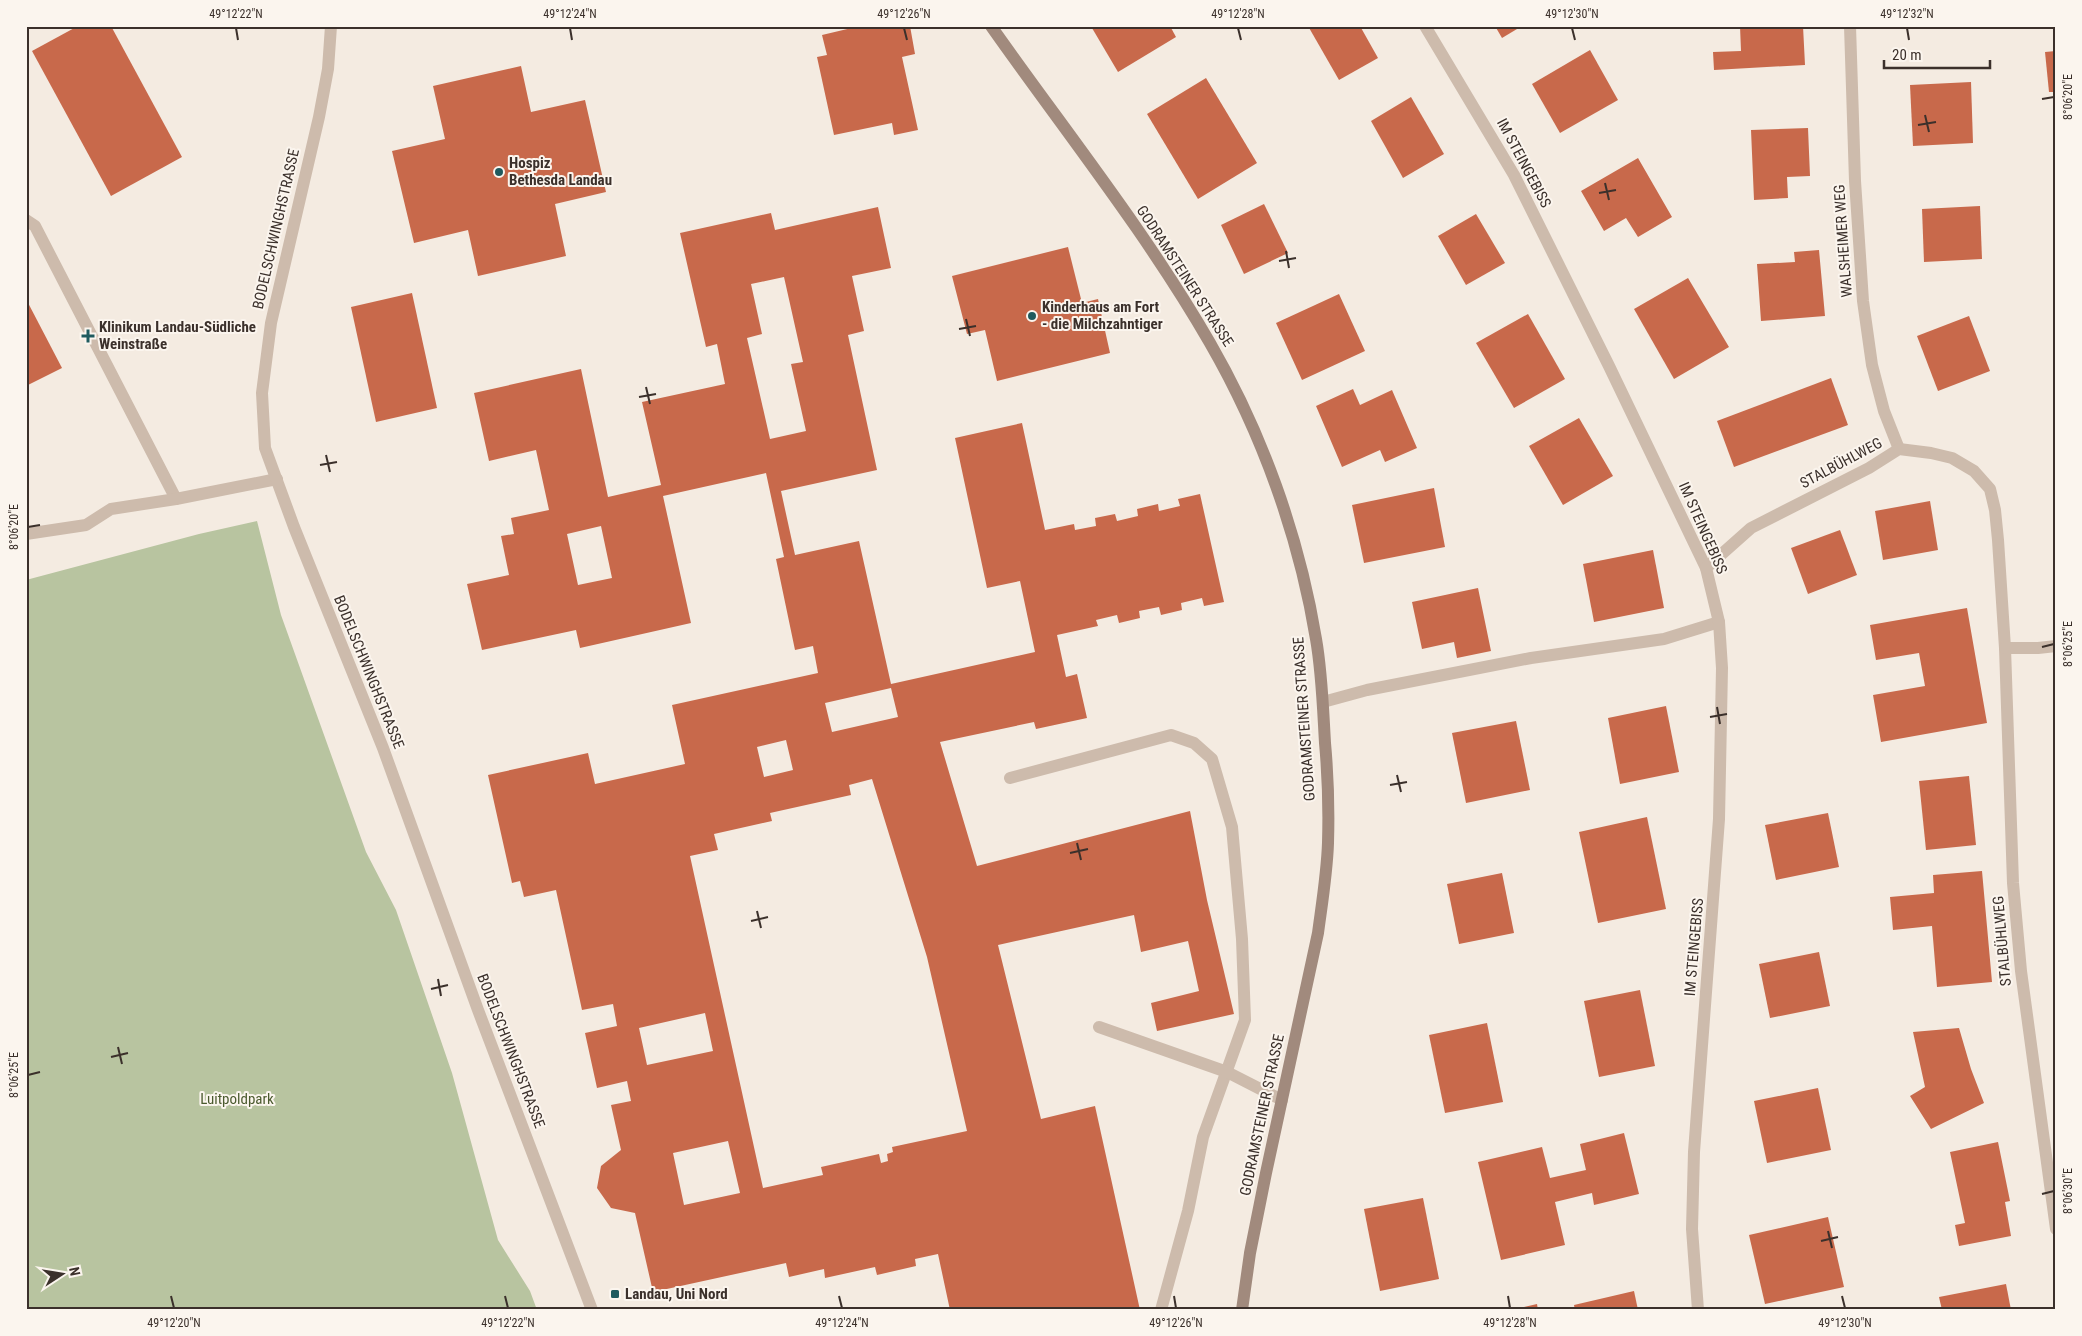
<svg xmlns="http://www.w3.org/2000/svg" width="2082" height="1336" viewBox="0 0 2082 1336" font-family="'Roboto Condensed',sans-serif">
	<rect width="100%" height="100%" fill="#f4ebe1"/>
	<polygon fill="#b8c4a0" points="257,521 281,615 366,852 396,910 452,1073 498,1240 530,1291 537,1310 26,1310 26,580 199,534"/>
	<g fill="#c8694b" fill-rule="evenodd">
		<polygon points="78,26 111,26 182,157 111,196 32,51"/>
		<polygon points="860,26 910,26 915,54 902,57 918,130 894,135 892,123 834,135 817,57 827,55 822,35"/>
		<polygon points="1095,26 1170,26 1176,37 1118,72 1092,28"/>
		<polygon points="1308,26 1360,26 1378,58 1339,80"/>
		<polygon points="1495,26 1522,26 1502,38"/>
		<polygon points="1740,26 1803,26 1805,65 1714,70 1713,52 1741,51"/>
		<polygon points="1590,50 1618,100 1560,133 1532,84"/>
		<polygon points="2056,51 2056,92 2049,92 2045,52"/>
		<polygon points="521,66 531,112 585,100 606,192 555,204 566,256 478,276 468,230 414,243 392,151 445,139 433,86"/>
		<polygon points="1206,78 1257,163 1198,199 1147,114"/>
		<polygon points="1971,82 1973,143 1913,146 1910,85"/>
		<polygon points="1411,97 1444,154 1403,178 1371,121"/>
		<polygon points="1808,128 1810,176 1787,177 1788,198 1754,200 1751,130"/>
		<polygon points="1638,158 1672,217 1638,237 1626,218 1604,231 1581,191"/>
		<polygon points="1264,204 1288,253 1244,274 1221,225"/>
		<polygon points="1980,206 1982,259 1924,262 1922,209"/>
		<path d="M878,207L891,268L852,276L864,331L848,335L877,470L781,491L795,555L859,541L891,684L1035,652L1020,581L987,588L955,438L1022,423L1045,530L1074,524L1075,530L1096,526L1095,518L1115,514L1117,521L1138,516L1137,509L1158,504L1159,511L1180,506L1178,499L1200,494L1224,602L1204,606L1202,598L1181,603L1182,610L1161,615L1159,607L1139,611L1140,618L1119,623L1117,615L1096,620L1098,626L1057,635L1066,677L1077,674L1087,718L1036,729L1034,722L940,742L977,866L1190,811L1207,900L1234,1014L1157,1031L1151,1003L1199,991L1188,941L1141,952L1134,915L998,945L1041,1119L1095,1106L1140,1310H950L938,1254L915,1259L916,1266L877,1275L875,1267L825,1278L824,1269L789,1277L786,1263L653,1292L635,1213L611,1208L597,1188L601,1166L621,1150L611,1105L631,1101L627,1081L597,1088L585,1033L617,1026L613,1004L582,1010L556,890L524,897L520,881L512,883L488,775L588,753L595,784L685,764L672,705L818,673L813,646L795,650L776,559L784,557L766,473L663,496L691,623L580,648L576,630L482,650L467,584L509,575L501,536L514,534L511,518L549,510L536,450L489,461L474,393L581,369L608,497L661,485L642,402L725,384L717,344L706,347L680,233L771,213L775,230ZM784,277L803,362L791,364L806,431L770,439L747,338L762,334L751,284ZM601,526L612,578L578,585L567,534ZM891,688L898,717L832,732L825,703ZM786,740L793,770L764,777L757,747ZM872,779L927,957L967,1131L892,1147L893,1152L887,1154L888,1161L881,1163L879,1154L821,1167L823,1175L763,1188L690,856L718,850L714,834L772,821L770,813L851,795L849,785ZM705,1013L713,1051L647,1065L639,1028ZM728,1141L740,1193L684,1205L673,1153Z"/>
		<polygon points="1476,214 1505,263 1466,285 1438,236"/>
		<polygon points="1068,247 1082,303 1098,299 1110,353 997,381 985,330 967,334 952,276"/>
		<polygon points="1819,250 1825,316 1761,321 1757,264 1795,262 1794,252"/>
		<polygon points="1688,278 1729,347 1674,379 1634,309"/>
		<polygon points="412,293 437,408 376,422 351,307"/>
		<polygon points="1339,294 1365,351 1302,380 1276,323"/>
		<polygon points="26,299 62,368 26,386"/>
		<polygon points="1528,314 1565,379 1514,408 1476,343"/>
		<polygon points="1969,316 1990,371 1938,391 1917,336"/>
		<polygon points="1831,378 1848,425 1734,467 1717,421"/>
		<polygon points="1353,389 1360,405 1392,390 1417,448 1385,462 1380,450 1342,467 1316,406"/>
		<polygon points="1579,418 1613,476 1563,505 1529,446"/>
		<polygon points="1434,488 1445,547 1364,563 1352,505"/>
		<polygon points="1930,501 1938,550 1883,560 1875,511"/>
		<polygon points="1840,530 1857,575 1808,594 1791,548"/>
		<polygon points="1653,550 1664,608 1594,622 1583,564"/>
		<polygon points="1478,588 1491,651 1457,658 1454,642 1422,649 1412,602"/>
		<polygon points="1967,608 1987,723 1881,742 1873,695 1925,686 1919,653 1876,660 1870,625"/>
		<polygon points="1666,706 1679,772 1620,784 1608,718"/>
		<polygon points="1516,721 1530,790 1466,803 1452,733"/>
		<polygon points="1969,776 1976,845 1926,850 1919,781"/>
		<polygon points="1828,813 1839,867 1776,880 1765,825"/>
		<polygon points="1647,817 1666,909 1598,923 1579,832"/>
		<polygon points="1982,871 1992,982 1937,987 1932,926 1893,930 1890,897 1934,893 1933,875"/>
		<polygon points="1502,873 1514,933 1459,944 1447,884"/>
		<polygon points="1819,952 1830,1006 1770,1018 1759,964"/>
		<polygon points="1640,990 1655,1066 1599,1077 1584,1001"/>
		<polygon points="1487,1023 1503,1102 1445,1113 1429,1035"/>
		<polygon points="1959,1028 1971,1069 1984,1103 1931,1129 1910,1096 1925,1087 1913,1032"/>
		<polygon points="1818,1088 1831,1150 1767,1163 1754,1101"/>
		<polygon points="1624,1133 1639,1194 1594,1205 1592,1193 1555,1202 1565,1245 1501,1260 1478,1162 1542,1147 1550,1178 1586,1170 1580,1144"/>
		<polygon points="1998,1142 2010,1201 2005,1202 2011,1236 1959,1246 1955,1225 1965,1223 1950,1152"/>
		<polygon points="1423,1198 1439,1279 1380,1291 1364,1209"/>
		<polygon points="1828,1217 1844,1287 1765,1304 1749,1235"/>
		<polygon points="2006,1284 2011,1310 1942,1310 1939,1297"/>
		<polygon points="1634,1291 1638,1310 1575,1310 1574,1305"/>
		<polygon points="1537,1304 1538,1310 1516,1310 1516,1309"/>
	</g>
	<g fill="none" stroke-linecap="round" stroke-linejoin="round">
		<g stroke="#cdbbac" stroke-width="12">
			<polyline points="26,220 35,226 176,499"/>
			<polyline points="26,534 86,525 111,509 176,499 277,479"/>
			<polyline points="1323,702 1367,690 1531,658 1664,639 1719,622"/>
			<polyline points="1010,778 1171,735 1194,743 1212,759 1232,827 1242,939 1245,1020 1203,1137 1188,1211 1161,1310"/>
			<polyline points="1099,1027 1227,1072 1282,1100"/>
		</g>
		<g stroke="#cdbbac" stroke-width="12">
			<polyline points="331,26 328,69 319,117 271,323 262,393 265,448 294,527 383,748 478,1010 592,1310"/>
			<polyline points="1425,26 1514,175 1609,366 1706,568 1719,622 1722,668 1719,819 1694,1152 1692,1229 1698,1310"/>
			<polyline points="1850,26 1855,181 1863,301 1872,365 1884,411 1899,449"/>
			<polyline points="1706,568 1751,528 1869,468 1899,449 1931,453 1952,458 1974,471 1990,489 1995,510 1998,540 2005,648 2013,883 2021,971 2056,1229"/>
			<polyline points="2005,648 2038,648 2056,646"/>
		</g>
		<path stroke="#a18a7d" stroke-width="12" d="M991,26C1065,131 1146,232 1210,343C1262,433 1299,536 1316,639C1322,673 1323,709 1325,743C1328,776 1329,810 1328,843C1327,873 1322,903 1318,933L1266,1173L1250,1253L1242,1310"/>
	</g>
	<path fill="none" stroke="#3b302b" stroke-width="2" d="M236,28L238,40M570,28L572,40M904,28L907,40M1238,28L1241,40M1572,28L1575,40M1907,28L1909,40M2042,99L2054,97M1925,115L1929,132M1918,125L1936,122M1605,183L1609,200M1599,193L1616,190M1286,251L1289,268M1279,261L1296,258M966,319L970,336M959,329L976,326M646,387L650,404M639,397L656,394M326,455L330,472M320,465L337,462M28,527L40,525M2042,647L2054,644M1717,707L1720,724M1710,717L1727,714M1397,775L1401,792M1390,785L1407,782M1077,843L1081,860M1070,853L1088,849M757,911L761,928M751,921L768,917M438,979L441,996M431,989L448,985M118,1047L122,1064M111,1057L128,1053M28,1075L40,1072M2042,1194L2054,1191M1828,1231L1832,1248M1821,1241L1838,1237M171,1296L174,1308M505,1296L508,1308M839,1296L842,1308M1174,1296L1176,1308M1508,1296L1510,1308M1842,1296L1845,1308"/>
	<g fill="#1f5a5e" stroke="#fbf5ee" stroke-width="2">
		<circle cx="499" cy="172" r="5"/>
		<circle cx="1032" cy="316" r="5"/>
		<path d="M85.5 328.5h5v5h5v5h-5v5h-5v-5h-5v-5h5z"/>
		<rect x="610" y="1289" width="10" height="10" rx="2.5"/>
	</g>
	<g text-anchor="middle" stroke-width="4" stroke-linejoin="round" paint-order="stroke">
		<g font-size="15" font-weight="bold" fill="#3b302b" stroke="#fbf5ee" text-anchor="start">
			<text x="509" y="168">Hospiz<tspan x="509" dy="17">Bethesda Landau</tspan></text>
			<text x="1042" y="312">Kinderhaus am Fort<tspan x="1042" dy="17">- die Milchzahntiger</tspan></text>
			<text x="99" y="332">Klinikum Landau-Südliche<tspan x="99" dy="17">Weinstraße</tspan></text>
			<text x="625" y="1299">Landau, Uni Nord</text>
		</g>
		<g font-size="15" fill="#3b302b" stroke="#fbf5ee">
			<text transform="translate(1524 163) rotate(62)" y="5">IM STEINGEBISS</text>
			<text transform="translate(276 229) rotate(-77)" y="5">BODELSCHWINGHSTRASSE</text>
			<text transform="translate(1843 241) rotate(-94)" y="5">WALSHEIMER WEG</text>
			<text transform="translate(1185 276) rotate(57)" y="5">GODRAMSTEINER STRASSE</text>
			<text transform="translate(1841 463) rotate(-28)" y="5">STALBÜHLWEG</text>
			<text transform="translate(1703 528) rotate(66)" y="5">IM STEINGEBISS</text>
			<text transform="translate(369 672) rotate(68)" y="5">BODELSCHWINGHSTRASSE</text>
			<text transform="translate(1304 719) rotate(-94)" y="5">GODRAMSTEINER STRASSE</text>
			<text transform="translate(2002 941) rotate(-95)" y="5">STALBÜHLWEG</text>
			<text transform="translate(1694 947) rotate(-85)" y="5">IM STEINGEBISS</text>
			<text transform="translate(511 1051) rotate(69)" y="5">BODELSCHWINGHSTRASSE</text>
			<text transform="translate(1262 1115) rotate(-78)" y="5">GODRAMSTEINER STRASSE</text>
		</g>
		<g font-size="15" fill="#4a5a2e" stroke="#fbf5ee">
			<text x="237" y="1104">Luitpoldpark</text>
		</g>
	</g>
	<rect width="2082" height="1336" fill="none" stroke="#fbf5ee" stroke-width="55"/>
	<g transform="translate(62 1274) rotate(78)" stroke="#fbf5ee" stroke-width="4" paint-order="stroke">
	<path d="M0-4L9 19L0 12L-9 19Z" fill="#3b302b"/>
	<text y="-8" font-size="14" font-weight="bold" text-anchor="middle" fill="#3b302b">N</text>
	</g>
	<path d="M1884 60v8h106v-8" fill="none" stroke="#3b302b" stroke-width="2.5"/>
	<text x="1892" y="60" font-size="15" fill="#3b302b" stroke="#fbf5ee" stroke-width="4" paint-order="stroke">20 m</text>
	<rect x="28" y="28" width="2026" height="1280" fill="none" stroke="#3b302b" stroke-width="2"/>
	<g font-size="12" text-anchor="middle" fill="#3b302b">
		<text x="236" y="18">49°12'22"N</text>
		<text x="570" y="18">49°12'24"N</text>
		<text x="904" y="18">49°12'26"N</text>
		<text x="1238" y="18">49°12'28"N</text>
		<text x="1572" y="18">49°12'30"N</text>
		<text x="1907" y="18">49°12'32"N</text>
		<text transform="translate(2068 97) rotate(-90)" y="4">8°06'20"E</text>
		<text transform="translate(14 527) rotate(-90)" y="4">8°06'20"E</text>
		<text transform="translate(2068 644) rotate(-90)" y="4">8°06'25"E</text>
		<text transform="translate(14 1075) rotate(-90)" y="4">8°06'25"E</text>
		<text transform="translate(2068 1191) rotate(-90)" y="4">8°06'30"E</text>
		<text x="174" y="1327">49°12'20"N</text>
		<text x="508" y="1327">49°12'22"N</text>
		<text x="842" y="1327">49°12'24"N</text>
		<text x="1176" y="1327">49°12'26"N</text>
		<text x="1510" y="1327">49°12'28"N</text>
		<text x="1845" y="1327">49°12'30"N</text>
	</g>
</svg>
